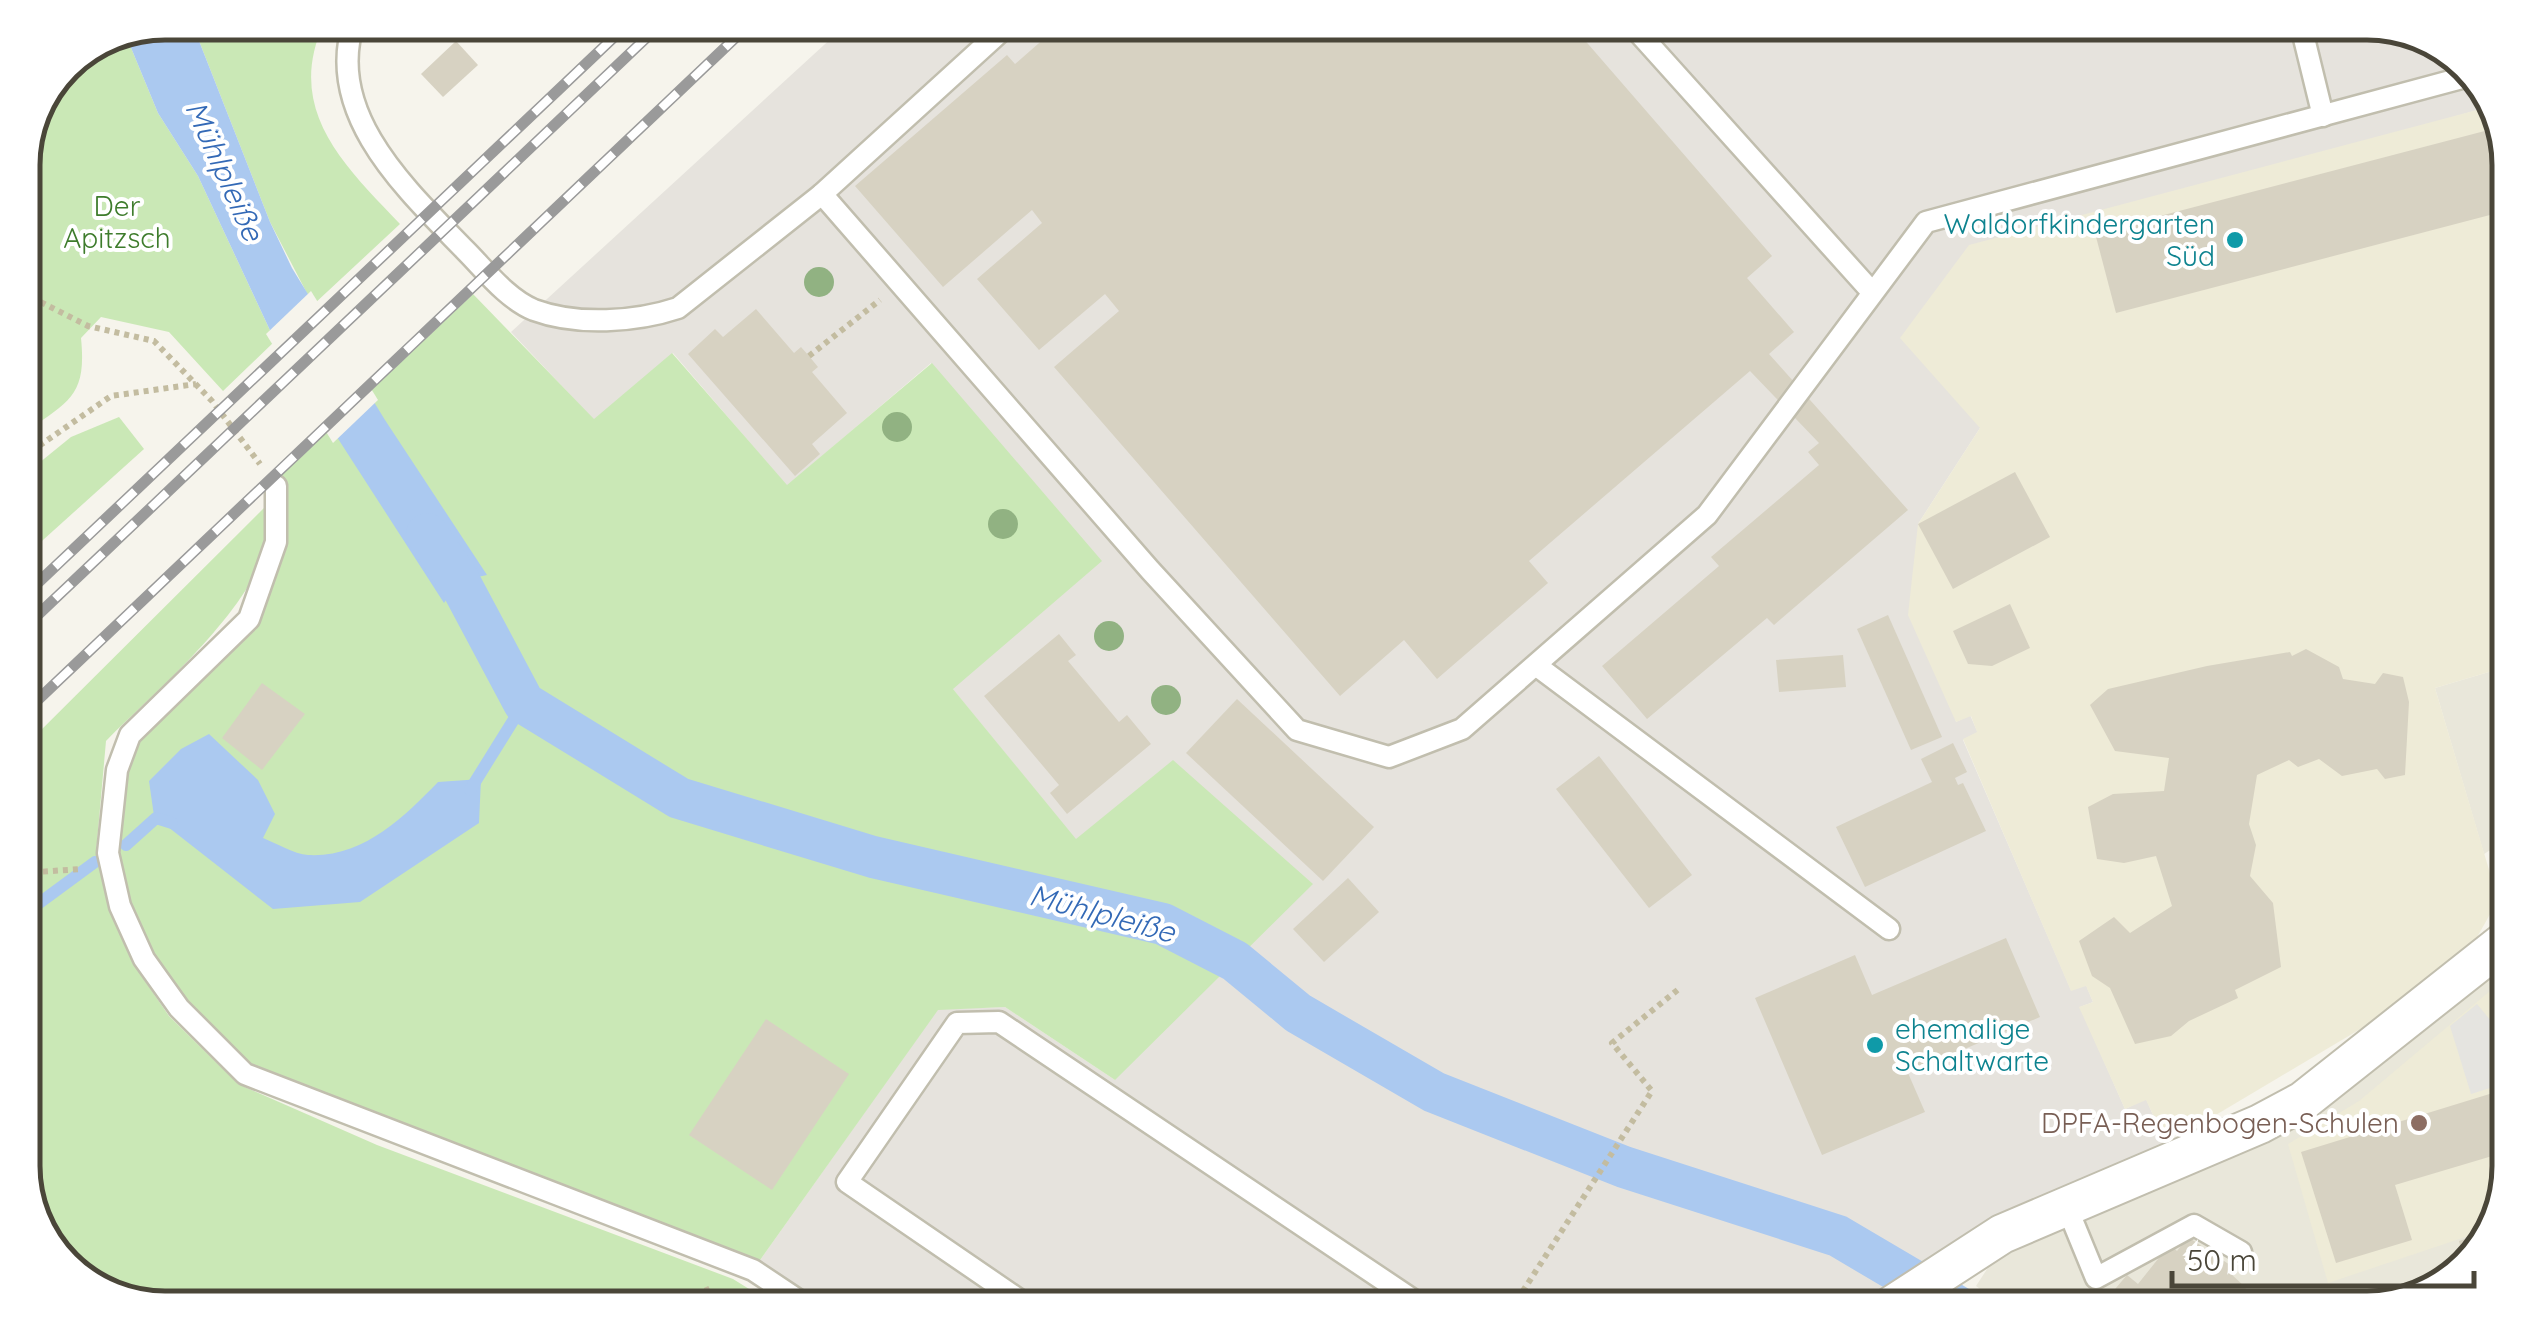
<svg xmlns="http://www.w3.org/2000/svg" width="2532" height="1331" viewBox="0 0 2532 1331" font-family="Quicksand,sans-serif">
	<rect width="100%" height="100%" fill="#f6f4ec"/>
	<g fill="#e9e7da">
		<polygon points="2509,666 2509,838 2484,854 2435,688"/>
		<polygon points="2509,961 2509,1166 2495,1229 2446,1285 2367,1308 2006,1308 1976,1286 1991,1263 2036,1235 2314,1119"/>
	</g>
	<polygon fill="#e6e3dd" points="2367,22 2430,37 2486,86 2492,106 2350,146 1980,428 1918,524 1956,722 1970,715 1978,733 1963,740 2071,990 2086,985 2093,1002 2080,1007 2125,1109 2146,1099 2172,1158 1888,1308 810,1308 753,1270 938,1009 1005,1007 1115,1080 1076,840 952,688 931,363 787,486 673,353 594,420 511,332 848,23"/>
	<g fill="#eeebd7">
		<polygon points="2492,106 2509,156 2509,666 2435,688 2498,900 2467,955 2394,1009 2204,1122 2164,1138 2146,1100 2125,1109 2079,1007 2093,1002 2086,986 2071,991 1963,739 1977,732 1971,716 1956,722 1908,615 1918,524 1980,428 1900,338 1969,245"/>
		<polygon points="2509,975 2509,1166 2495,1227 2328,1283 2288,1144 2359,1101"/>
	</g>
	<g fill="#cae8b6">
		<path d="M192,23H324C284,110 345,166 400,224L313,305L270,222Z"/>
		<path d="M127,38L158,113L198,176L275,341L223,391L169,332L101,317L81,338C87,398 68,401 23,434V156L65,64Z"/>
		<polygon points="473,294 594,419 672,353 787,485 932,363 1102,561 953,689 1076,839 1173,760 1313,884 1115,1080 1005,1007 938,1010 753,1270 245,1074 144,959 108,853 130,735 249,619 280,477"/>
		<polygon points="119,417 144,449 23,558 23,476 71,437"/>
		<path d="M265,507C294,578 149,696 106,741L96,853L109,910L134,965L169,1016L238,1084L377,1145L733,1279L780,1308H165L102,1294L47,1246L23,1176V748Z"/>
	</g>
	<polygon fill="#e5e4e0" points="2509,983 2509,1082 2471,1094 2450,1026 2477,1004 2491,1021 2502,1018 2493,989"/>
	<g fill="#abc9f0">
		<polygon points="165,23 192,23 270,222 292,268 385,420 487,575 459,581 444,603 275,341 198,176 158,113 127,38"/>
		<path d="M209,734L258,780L275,814L263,838C276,843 294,854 308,855C363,858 404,817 438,782L481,779L479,823L360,902L273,909L154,816L149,781L181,749Z"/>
	</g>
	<polygon fill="#f6f4ec" points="311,291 378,400 333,443 266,334"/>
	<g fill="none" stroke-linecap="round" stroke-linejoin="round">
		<g stroke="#abc9f0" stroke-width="12">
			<polyline points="470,790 524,703"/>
			<polyline points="126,845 156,818 172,823"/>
			<polyline points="23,915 95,862"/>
		</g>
		<polyline stroke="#abc9f0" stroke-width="42" points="427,534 459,581 524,703 679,798 873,857 1163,924 1235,961 1298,1013 1434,1092 1624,1167 1838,1236 1960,1308"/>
	</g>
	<g fill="#d7d2c2">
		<polygon points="1063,22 1569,22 1772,256 1747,278 1794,332 1769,354 1908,510 1774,625 1767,618 1647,719 1602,666 1719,566 1711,557 1819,465 1808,452 1819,443 1750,371 1529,561 1548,583 1437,679 1404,640 1340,696 1054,367 1119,311 1105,294 1039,350 977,279 1042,223 1032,210 943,287 855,186 1007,55 1015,64"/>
		<polygon points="456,41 478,65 443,97 421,74"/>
		<polygon points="2500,127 2509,156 2509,210 2116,313 2095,233"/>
		<polygon points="756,309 794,353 801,347 809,356 818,367 812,372 847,413 812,444 820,454 795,476 688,354 715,329 723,337"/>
		<polygon points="2509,425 2509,463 2499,463 2491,430"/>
		<polygon points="2015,472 2050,537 1953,589 1918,524"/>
		<polygon points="2010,604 2030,648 1992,666 1968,664 1953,631"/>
		<polygon points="1888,615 1942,737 1911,750 1857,629"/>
		<polygon points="1059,634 1076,655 1068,661 1119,722 1127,715 1151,744 1067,814 1050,793 1059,785 984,696"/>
		<polygon points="2306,649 2339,667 2343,679 2375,684 2383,673 2403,677 2409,702 2405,775 2385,779 2377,769 2342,776 2319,759 2298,767 2289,760 2257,775 2249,824 2256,845 2250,876 2273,903 2281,967 2235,990 2238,998 2189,1021 2171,1036 2135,1044 2110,988 2092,976 2079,941 2114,917 2130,933 2172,906 2156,856 2124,863 2097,859 2088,807 2113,794 2164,791 2169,758 2115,751 2090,705 2108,689 2207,666 2290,652 2292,656"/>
		<polygon points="1843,655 1846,687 1779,692 1776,660"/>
		<polygon points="262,683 305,714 262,770 222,738"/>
		<polygon points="1237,699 1374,827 1323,881 1186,753"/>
		<polygon points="1953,743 1967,772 1955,778 1958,785 1963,783 1986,831 1865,887 1836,827 1932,782 1921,759"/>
		<polygon points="1599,756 1692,875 1649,908 1556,789"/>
		<polygon points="1348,878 1379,912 1324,962 1293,929"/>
		<polygon points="2006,938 2040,1017 1908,1073 1925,1112 1822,1155 1755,998 1855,955 1872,995"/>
		<polygon points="766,1019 849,1074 772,1190 689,1135"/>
		<polygon points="2509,1088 2509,1151 2395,1185 2412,1240 2336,1263 2301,1152"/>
		<polygon points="2494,1230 2465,1263 2459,1241"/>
		<polygon points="2188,1237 2233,1267 2229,1272 2246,1288 2232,1308 2099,1308 2127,1275 2138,1284 2170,1244 2177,1251"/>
	</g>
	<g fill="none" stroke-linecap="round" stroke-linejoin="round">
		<g stroke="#c1beae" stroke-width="25">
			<g id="lane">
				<path d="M354,22C323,114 408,191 465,250C485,270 507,299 534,310C577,326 636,322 678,308L822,194L1150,570L1297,730L1389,757L1462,729L1707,515L1926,222L2473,75"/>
				<polyline points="1629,22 1871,291"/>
				<polyline points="2300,22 2323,116"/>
				<polyline points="822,194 1011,22"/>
				<polyline points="276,486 276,542 249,619 130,735 117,770 108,853 120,906 144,959 179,1008 245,1074 753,1270 810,1308"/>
				<polyline points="1537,666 1889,929"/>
				<polyline points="2066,1205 2096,1278 2194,1225 2241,1252"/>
				<polyline points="1031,1308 847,1182 957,1023 999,1022 1425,1308"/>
			</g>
		</g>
		<g stroke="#c1beae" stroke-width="42">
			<polyline id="street" points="1888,1308 2002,1234 2260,1124 2303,1101 2509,938"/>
		</g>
		<g stroke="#c3bca0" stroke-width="6" stroke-dasharray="5 5" stroke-linecap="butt">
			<polyline points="23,293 88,326 154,341 212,401 260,464"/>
			<polyline points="809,356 880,300"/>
			<polyline points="23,457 111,396 196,384"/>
			<polyline points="23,873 81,869"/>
			<polyline points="669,1308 713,1287"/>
			<polyline points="1512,1308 1652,1091 1612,1043 1680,988"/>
		</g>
		<use href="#lane" stroke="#fff" stroke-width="20"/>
		<use href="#street" stroke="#fff" stroke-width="38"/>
		<g stroke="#9a9a9a" stroke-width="11">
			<g id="rail">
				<polyline points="23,597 630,22"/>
				<polyline points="23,629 663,22"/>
				<polyline points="23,714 752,22"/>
			</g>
		</g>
		<use href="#rail" stroke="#fff" stroke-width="8" stroke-dasharray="22" stroke-linecap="butt"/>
	</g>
	<g fill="#91b282">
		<circle cx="819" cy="282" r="15"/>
		<circle cx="897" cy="427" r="15"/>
		<circle cx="1003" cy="524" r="15"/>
		<circle cx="1109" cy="636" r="15"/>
		<circle cx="1166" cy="700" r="15"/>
	</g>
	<g fill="#0f9aa8" stroke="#fff" stroke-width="4">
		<circle cx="2235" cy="240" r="10"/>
		<circle cx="1875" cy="1045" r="10"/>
	</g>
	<circle fill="#8d6e63" stroke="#fff" stroke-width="4" cx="2419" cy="1123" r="10"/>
	<g text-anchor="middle" stroke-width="8" stroke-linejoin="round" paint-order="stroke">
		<g font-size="28" fill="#3e7c2c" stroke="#fff">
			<text x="117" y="216">Der<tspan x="117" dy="32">Apitzsch</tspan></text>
		</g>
		<g font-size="28" fill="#0d838f" stroke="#fff" text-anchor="end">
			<text x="2215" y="234">Waldorfkindergarten<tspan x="2215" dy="32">Süd</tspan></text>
			<text x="1895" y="1039" text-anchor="start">ehemalige<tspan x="1895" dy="32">Schaltwarte</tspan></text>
		</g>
		<g font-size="28" fill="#785e54" stroke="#fff" text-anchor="end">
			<text x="2399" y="1133">DPFA-Regenbogen-Schulen</text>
		</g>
		<g font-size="30" font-style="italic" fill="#3369b6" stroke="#fff">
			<text transform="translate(224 171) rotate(66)" y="10">Mühlpleiße</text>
			<text transform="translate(1102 914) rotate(15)" y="10">Mühlpleiße</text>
		</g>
	</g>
	<path d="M0 0H2532V1331H0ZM165 40H2367A125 125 0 0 1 2492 165V1166A125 125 0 0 1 2367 1291H165A125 125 0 0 1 40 1166V165A125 125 0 0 1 165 40Z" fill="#fff" fill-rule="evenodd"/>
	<path fill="none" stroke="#4a4639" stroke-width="5" d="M165 40H2367A125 125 0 0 1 2492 165V1166A125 125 0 0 1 2367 1291H165A125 125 0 0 1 40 1166V165A125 125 0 0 1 165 40Z"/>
	<path d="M2172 1271v15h302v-15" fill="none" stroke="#4a4639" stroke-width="5"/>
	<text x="2187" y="1271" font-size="30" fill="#4a4639" stroke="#ffffff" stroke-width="8" paint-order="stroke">50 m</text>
</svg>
